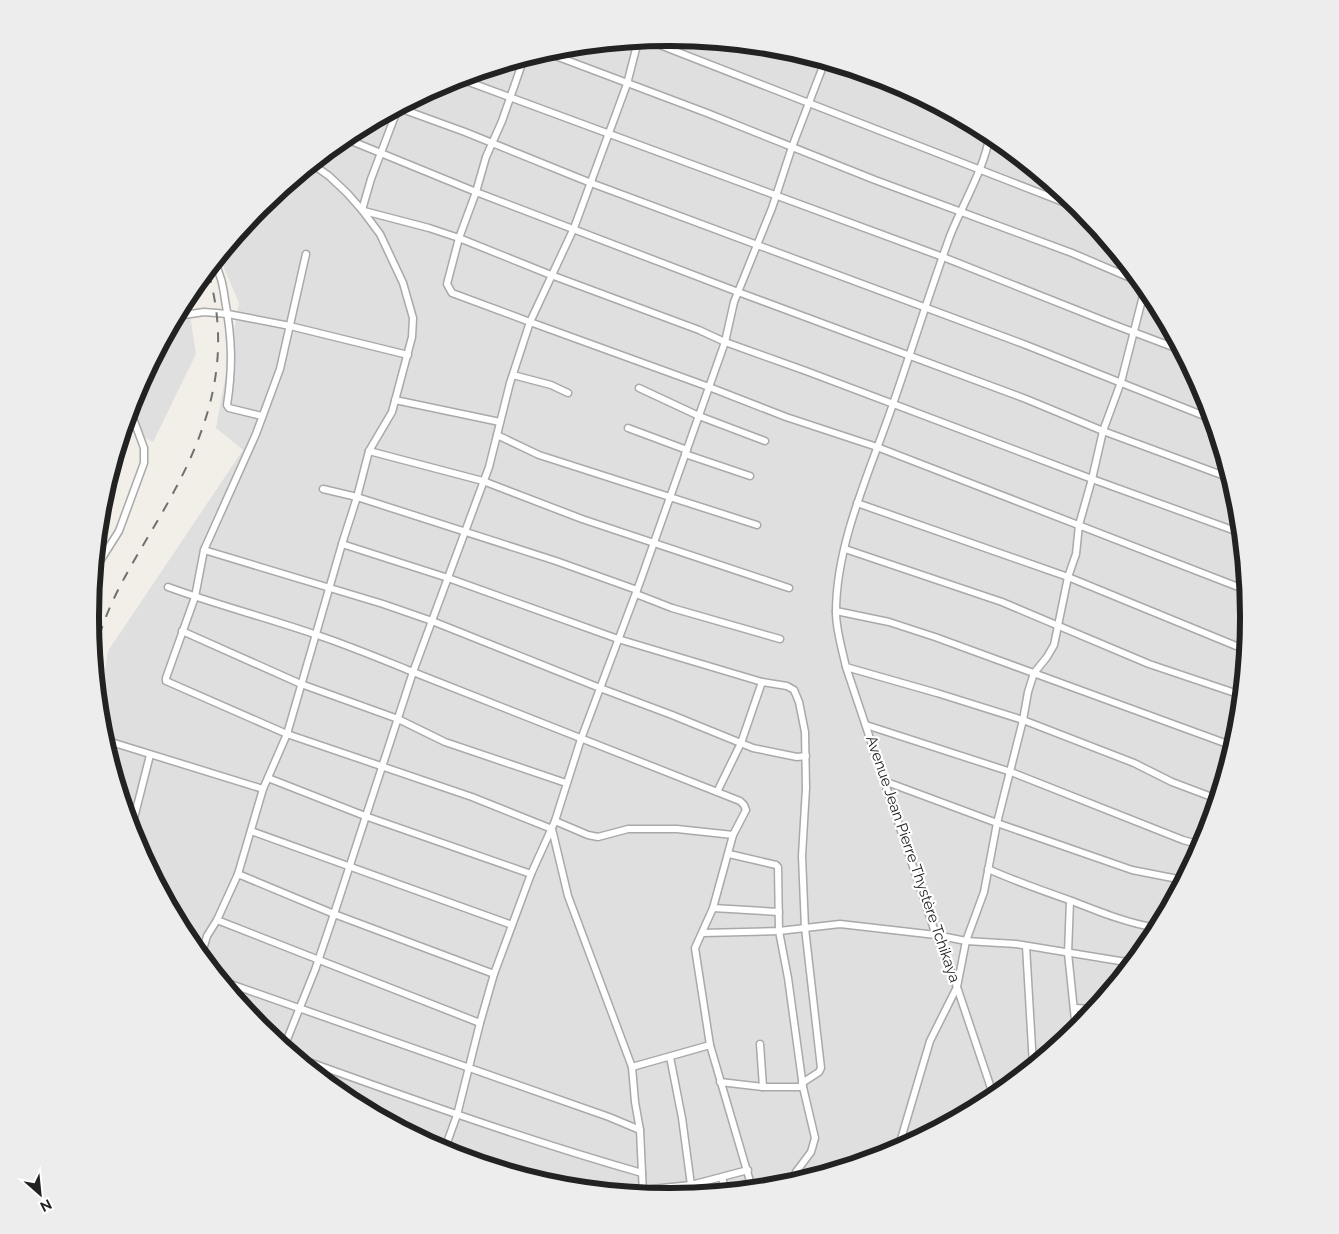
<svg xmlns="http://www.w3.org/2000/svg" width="1339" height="1234" viewBox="0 0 1339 1234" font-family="Raleway,sans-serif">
	<rect width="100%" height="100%" fill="#f2efe9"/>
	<g fill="#e0dfdf">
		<polygon points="670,38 783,49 892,82 992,135 1079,207 1151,295 1205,396 1238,504 1249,617 1238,730 1205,839 1151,939 1079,1027 991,1099 891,1152 782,1185 669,1196 556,1185 447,1152 347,1099 260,1027 188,939 134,838 101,730 99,706 108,651 243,450 216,428 239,303 219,256 260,207 348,135 448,82 557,49"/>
		<polygon points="187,296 196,354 153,442 124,427 134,395"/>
	</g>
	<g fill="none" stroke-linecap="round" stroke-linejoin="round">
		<g stroke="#a9a9a9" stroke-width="9">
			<g id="street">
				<polyline points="647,40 1081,209"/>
				<polyline points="638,41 627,84 574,228 530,322 709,387 786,417 877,447 1246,590"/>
				<polyline points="545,52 707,113 875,180 1072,253 1140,282"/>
				<polyline points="524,58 502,121 486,157 476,192 459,238 447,284 452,293 530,322 510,383 489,467 413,672 740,801 744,805 746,810 733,835 713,908 695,948 710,1045 752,1188"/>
				<polyline points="458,78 943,257 1112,324 1181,350"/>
				<polyline points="399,108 465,132 591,183 1026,345 1212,419"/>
				<path d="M990,134C984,170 963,203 950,236C930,291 913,346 894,401C872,467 836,541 836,612C836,630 842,649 846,667L936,935L957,987L994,1097"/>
				<polyline points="344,138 476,192 738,292 1026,399 1103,431 1230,478"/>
				<polyline points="362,210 371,179 398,108"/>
				<polyline points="364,211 429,228 459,238 551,275 699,330 725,342 806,371 1092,479 1241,533"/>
				<polyline points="306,254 280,369 256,434 204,550 195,597 166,678 166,681 287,734 472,797 552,829 568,896 632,1067 635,1102 640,1130 643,1194"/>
				<path d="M214,262C221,274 223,286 225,300C232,338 233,367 227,405L229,408L262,416"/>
				<polyline points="177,316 204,312 228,314 290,326 408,355"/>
				<polyline points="513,375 551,385 568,393"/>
				<polyline points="639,388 699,416 765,441"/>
				<polyline points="395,400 500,422"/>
				<polyline points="628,428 687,450"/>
				<polyline points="497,435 539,455 757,525"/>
				<polyline points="369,451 483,481 582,519 789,588"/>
				<polyline points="685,454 750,476"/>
				<polyline points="323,489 357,497 556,561 637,590"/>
				<polyline points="857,503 1068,577 1246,650"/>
				<polyline points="342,544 448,578 618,639 762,682 787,686 794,690 799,702 805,732 806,788 802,856 805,928 821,1068 819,1072 802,1083"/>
				<polyline points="845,549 1002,602 1149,664 1241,695"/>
				<polyline points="204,550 383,604 432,621 600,688 672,715 753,748 797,757 806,756"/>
				<polyline points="95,569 119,531 144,463 144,448 130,410"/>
				<path d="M168,587C217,605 268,618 317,635C350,646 381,659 413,672L334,914L315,970L284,1047"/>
				<polyline points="636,594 672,608 780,639"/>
				<polyline points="836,611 889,622 935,637 1233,746"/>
				<polyline points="182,631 301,684 398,719 445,742 566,783"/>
				<polyline points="846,667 937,693 1023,720 1134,763 1172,782 1217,799"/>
				<polyline points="866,725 1011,772 1183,840 1201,845"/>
				<polyline points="105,743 111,742 263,789"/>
				<polyline points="268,778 365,816 531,874"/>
				<polyline points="884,781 997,823 1132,870 1183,880"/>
				<polyline points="717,792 741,743 762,682"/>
				<polyline points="555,821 588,835 598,837 628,829 677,829 733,835"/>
				<polyline points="131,830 150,755"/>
				<polyline points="251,831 512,925"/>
				<polyline points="729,854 776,865 778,867 779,931 788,978 803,1087 815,1138 811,1152 796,1172 792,1182"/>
				<path d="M988,869C1015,881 1043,891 1072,901C1100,912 1127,923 1157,928"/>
				<polyline points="238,874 334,914 494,974"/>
				<polyline points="1070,901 1068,953 1076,1030"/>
				<polyline points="713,908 779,912"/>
				<polyline points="217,920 480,1023"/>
				<polyline points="703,933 779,931 840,924 936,935 966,941 1016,944 1132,963"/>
				<polyline points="1026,946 1033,1065"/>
				<polyline points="201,956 207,936 217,920 238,874 263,789 287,734 342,544 357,497 369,451 392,412 412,337 413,318 403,283 380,234 362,210 347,193 329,176 312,164"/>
				<polyline points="1125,961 1125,970"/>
				<polyline points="222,981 609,1117 640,1130"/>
				<polyline points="1074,1008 1094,1009"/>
				<polyline points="760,1044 763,1087"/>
				<polyline points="670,1057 682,1118 691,1185"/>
				<path d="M298,1058C412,1099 526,1140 642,1173"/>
				<polyline points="632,1067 710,1045"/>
				<polyline points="720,1082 763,1087 803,1087"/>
				<polyline points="898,1149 930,1041 957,987 966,941 984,892 997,823 1023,720 1028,692 1034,673 1047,657 1054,645 1068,577 1076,554 1079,525 1092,479 1103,431 1121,382 1145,288"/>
				<polyline points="444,1151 457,1115 480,1023 494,974 531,874 555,821 581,739 640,582 725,342 734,302 772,208 792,147 825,61"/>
				<polyline points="722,1178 726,1191"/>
				<polyline points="642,1190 691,1185 748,1170"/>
			</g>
		</g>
		<use href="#street" stroke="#fff" stroke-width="6"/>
		<path stroke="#707070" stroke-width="2" stroke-dasharray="10 10" stroke-linecap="butt" d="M94,655C107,598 138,556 166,506C209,430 233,358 208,271"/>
	</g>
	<g text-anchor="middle" stroke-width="4.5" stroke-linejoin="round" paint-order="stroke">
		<g font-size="15" fill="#222" stroke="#fff">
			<text transform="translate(913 859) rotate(71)" y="5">Avenue Jean Pierre Thystère Tchikaya</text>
		</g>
	</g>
	<path d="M0 0H1339V1234H0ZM669 46H670A570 570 0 0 1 1240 616V618A570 570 0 0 1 670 1188H669A570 570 0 0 1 99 618V616A570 570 0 0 1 669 46Z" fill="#ededed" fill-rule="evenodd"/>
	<path fill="none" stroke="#222" stroke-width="6" d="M669 46H670A570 570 0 0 1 1240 616V618A570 570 0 0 1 670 1188H669A570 570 0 0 1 99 618V616A570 570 0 0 1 669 46Z"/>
	<g transform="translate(40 1194) rotate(153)" stroke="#ffffff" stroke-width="4" paint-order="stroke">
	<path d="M0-4L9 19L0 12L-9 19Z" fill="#222222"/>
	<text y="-8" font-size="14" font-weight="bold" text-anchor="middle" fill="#222222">N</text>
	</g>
</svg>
